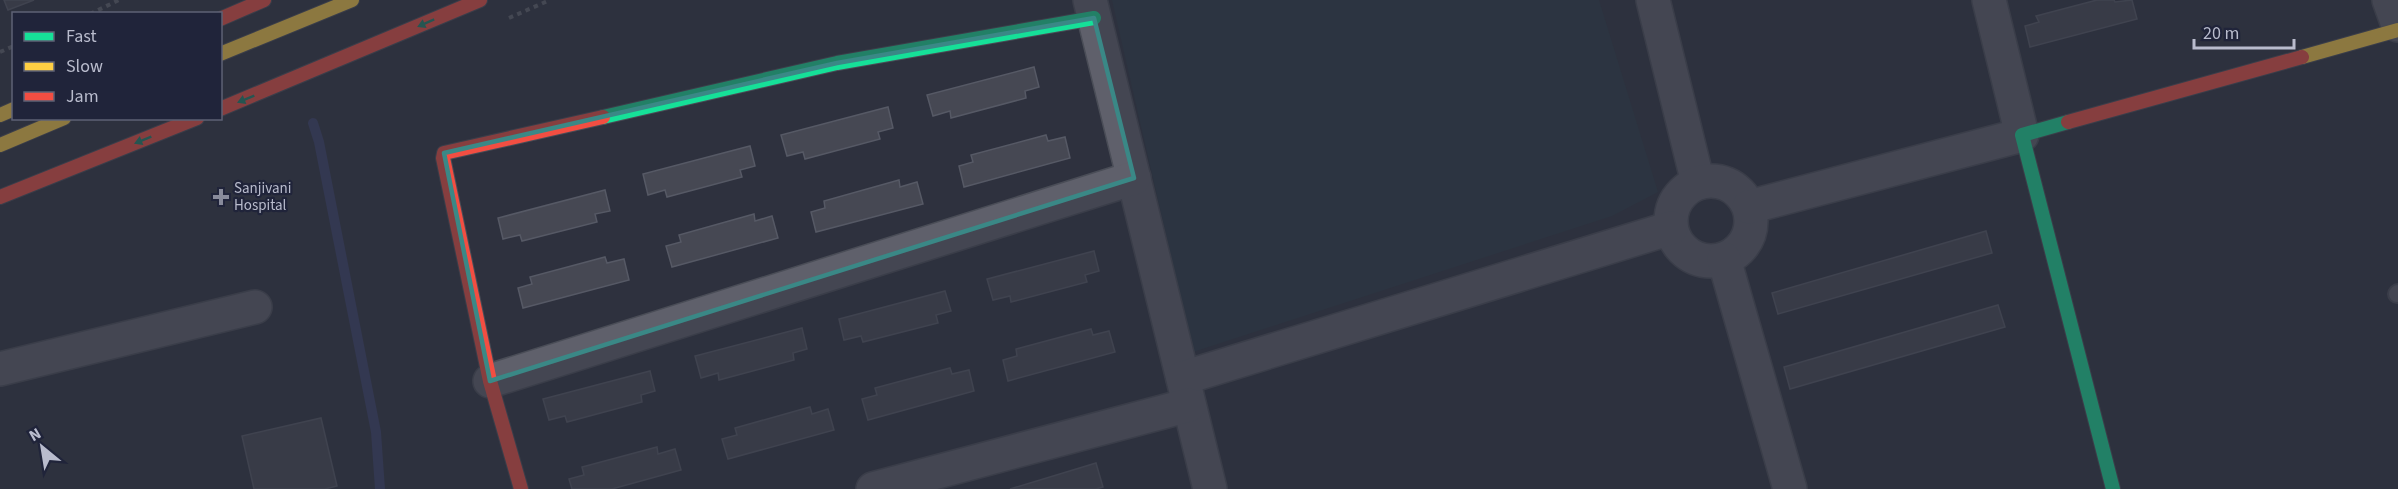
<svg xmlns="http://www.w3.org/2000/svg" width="2398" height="489" viewBox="0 0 2398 489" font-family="'Source Sans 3',sans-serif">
	<rect width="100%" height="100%" fill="#2e313e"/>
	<polygon fill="#2a3945" points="1112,0 1599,0 1658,192 1612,216 1193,352"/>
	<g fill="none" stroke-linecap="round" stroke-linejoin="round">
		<polyline stroke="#3a4068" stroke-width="10" points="313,123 319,142 376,432 380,489"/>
	</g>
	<g fill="#464853" stroke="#565965" stroke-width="1.5">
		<polygon points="4,0 34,0 8,10"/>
		<polygon points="2097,0 2114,0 2115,2 2132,0 2137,19 2030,47 2025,26 2039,22 2036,16"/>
		<polygon points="1034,67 1039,87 1025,91 1026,98 951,118 950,111 933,116 927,95"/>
		<polygon points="888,107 893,128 878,132 880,139 805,159 803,152 787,156 781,135"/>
		<polygon points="1046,135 1048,141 1065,137 1070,158 964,187 959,166 973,162 971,155"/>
		<polygon points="750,146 755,166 740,170 742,177 667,197 665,190 648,195 643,174"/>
		<polygon points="899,180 900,187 917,182 923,204 816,232 811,212 825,208 824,201"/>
		<polygon points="605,190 610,211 595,214 597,222 522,241 520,235 503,239 498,218"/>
		<polygon points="754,214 755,221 772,216 778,238 672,267 666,246 681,242 679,235"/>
		<polygon points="1986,231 1992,253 1778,314 1772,293"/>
		<polygon points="1094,251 1099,271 1085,275 1087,282 1011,302 1010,296 993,300 987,279"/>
		<polygon points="605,257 607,263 624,259 629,280 523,308 518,288 532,284 530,277"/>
		<polygon points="945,291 951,311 936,315 938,323 863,342 861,336 844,340 839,319"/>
		<polygon points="1998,305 2005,327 1790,389 1784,367"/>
		<polygon points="802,328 807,349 793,353 794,360 719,380 718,373 701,378 695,356"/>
		<polygon points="1091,329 1093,335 1109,331 1115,352 1008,381 1003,360 1017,356 1016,349"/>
		<polygon points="950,368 952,374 969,370 974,391 868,420 862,399 877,395 875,388"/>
		<polygon points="650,371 655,391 641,395 642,402 567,422 565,416 549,420 543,399"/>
		<polygon points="810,407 812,414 828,409 834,430 728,459 722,439 737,435 735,428"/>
		<polygon points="321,418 337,486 325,489 254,489 242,436"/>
		<polygon points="657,447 658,454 675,449 681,470 612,489 572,489 569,479 584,475 582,467"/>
		<polygon points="1096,463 1103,487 1096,489 1010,489"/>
	</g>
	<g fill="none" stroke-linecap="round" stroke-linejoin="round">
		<g stroke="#4a4d57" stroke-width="20">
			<polyline id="lane" points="2397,294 2398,293"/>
		</g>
		<g stroke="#4a4d57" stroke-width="36">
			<g id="street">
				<polyline points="1090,0 1210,489"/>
				<polyline points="1653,0 1698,183"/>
				<polyline points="2389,0 2398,25"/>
				<circle cx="1711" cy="221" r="40"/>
				<polyline points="1749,207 2022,135 1989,0"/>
				<polyline points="1724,259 1790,489"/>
				<polyline points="0,369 255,307"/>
				<polyline points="1183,378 1671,228"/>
				<polyline points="490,381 1134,178"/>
				<polyline points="873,489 1189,405"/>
			</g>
		</g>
		<g stroke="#4a4d57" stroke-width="16">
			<g id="fast">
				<polyline points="603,117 837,63 1094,18"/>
				<polyline points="2068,122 2022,135 2113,489"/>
			</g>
		</g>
		<g stroke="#4a4d57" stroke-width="16">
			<g id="slow">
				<polyline points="220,54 352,0"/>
				<polyline points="2302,57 2398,30"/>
				<polyline points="0,115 14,109"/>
				<polyline points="0,145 64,118"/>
			</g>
		</g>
		<g stroke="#4a4d57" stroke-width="16">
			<g id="jam">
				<polyline points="220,19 264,0"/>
				<polyline points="220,109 480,0"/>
				<polyline points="2068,122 2302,57"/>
				<polyline points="0,197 197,118"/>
				<polyline points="521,489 490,381 443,158 444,153 603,117"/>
			</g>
		</g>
		<g stroke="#61646d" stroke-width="4" stroke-dasharray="4.5 4.5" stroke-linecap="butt">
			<polyline points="90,14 119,0"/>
			<polyline points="509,18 550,0"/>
			<polyline points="0,52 14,46"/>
		</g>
		<use href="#lane" stroke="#5f606b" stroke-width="16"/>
		<use href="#street" stroke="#5f606b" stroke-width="33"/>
		<use href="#fast" stroke="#16e098" stroke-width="14"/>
		<use href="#slow" stroke="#ffcf43" stroke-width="14"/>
		<use href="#jam" stroke="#f24e42" stroke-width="14"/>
	</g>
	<defs><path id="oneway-solid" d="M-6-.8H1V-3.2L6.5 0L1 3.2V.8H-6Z" transform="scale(1.5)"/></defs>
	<g fill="#1b8269">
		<use href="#oneway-solid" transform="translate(426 23) rotate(156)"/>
		<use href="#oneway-solid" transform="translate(246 99) rotate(158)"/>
		<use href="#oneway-solid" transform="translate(143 140) rotate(158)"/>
	</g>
	<path d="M0 0H2398V489H0ZM1094,18L1134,178L490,381L444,153L837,63Z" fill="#2e313e" fill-opacity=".55" fill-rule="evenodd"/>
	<path fill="none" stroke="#3a8886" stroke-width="4.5" stroke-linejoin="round" d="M1094,18L1134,178L490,381L444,153L837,63Z"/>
	<path fill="#888b9b" stroke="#20243a" stroke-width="2" d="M218 188h6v6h6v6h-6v6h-6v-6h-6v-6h6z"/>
	<g text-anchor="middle" stroke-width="4.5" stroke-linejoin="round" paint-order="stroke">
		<g font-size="15" fill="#b9bccd" stroke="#20243a" text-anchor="start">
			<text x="234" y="193">Sanjivani<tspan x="234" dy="17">Hospital</tspan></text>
		</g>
	</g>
	<rect x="12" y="12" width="210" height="108" fill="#20243a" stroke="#5d6175" stroke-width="1.5"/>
	<rect x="24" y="32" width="30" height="9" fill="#16e098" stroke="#5d6175" stroke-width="1.5"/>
	<text x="66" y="42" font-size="18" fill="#b9bccd">Fast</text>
	<rect x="24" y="62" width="30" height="9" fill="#ffcf43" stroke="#5d6175" stroke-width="1.5"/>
	<text x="66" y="72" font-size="18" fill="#b9bccd">Slow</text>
	<rect x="24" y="92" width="30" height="9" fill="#f24e42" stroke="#5d6175" stroke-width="1.5"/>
	<text x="66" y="102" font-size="18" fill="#b9bccd">Jam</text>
	<g transform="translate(42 447) rotate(330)" stroke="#20243a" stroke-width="4.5" paint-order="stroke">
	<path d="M0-4.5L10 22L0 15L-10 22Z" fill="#b9bccd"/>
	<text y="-9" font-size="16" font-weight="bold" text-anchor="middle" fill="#b9bccd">N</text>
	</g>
	<path d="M2194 39v9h100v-9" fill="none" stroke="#b9bccd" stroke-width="3"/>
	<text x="2203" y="39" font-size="18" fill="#b9bccd" stroke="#20243a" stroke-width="4.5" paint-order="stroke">20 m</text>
</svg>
